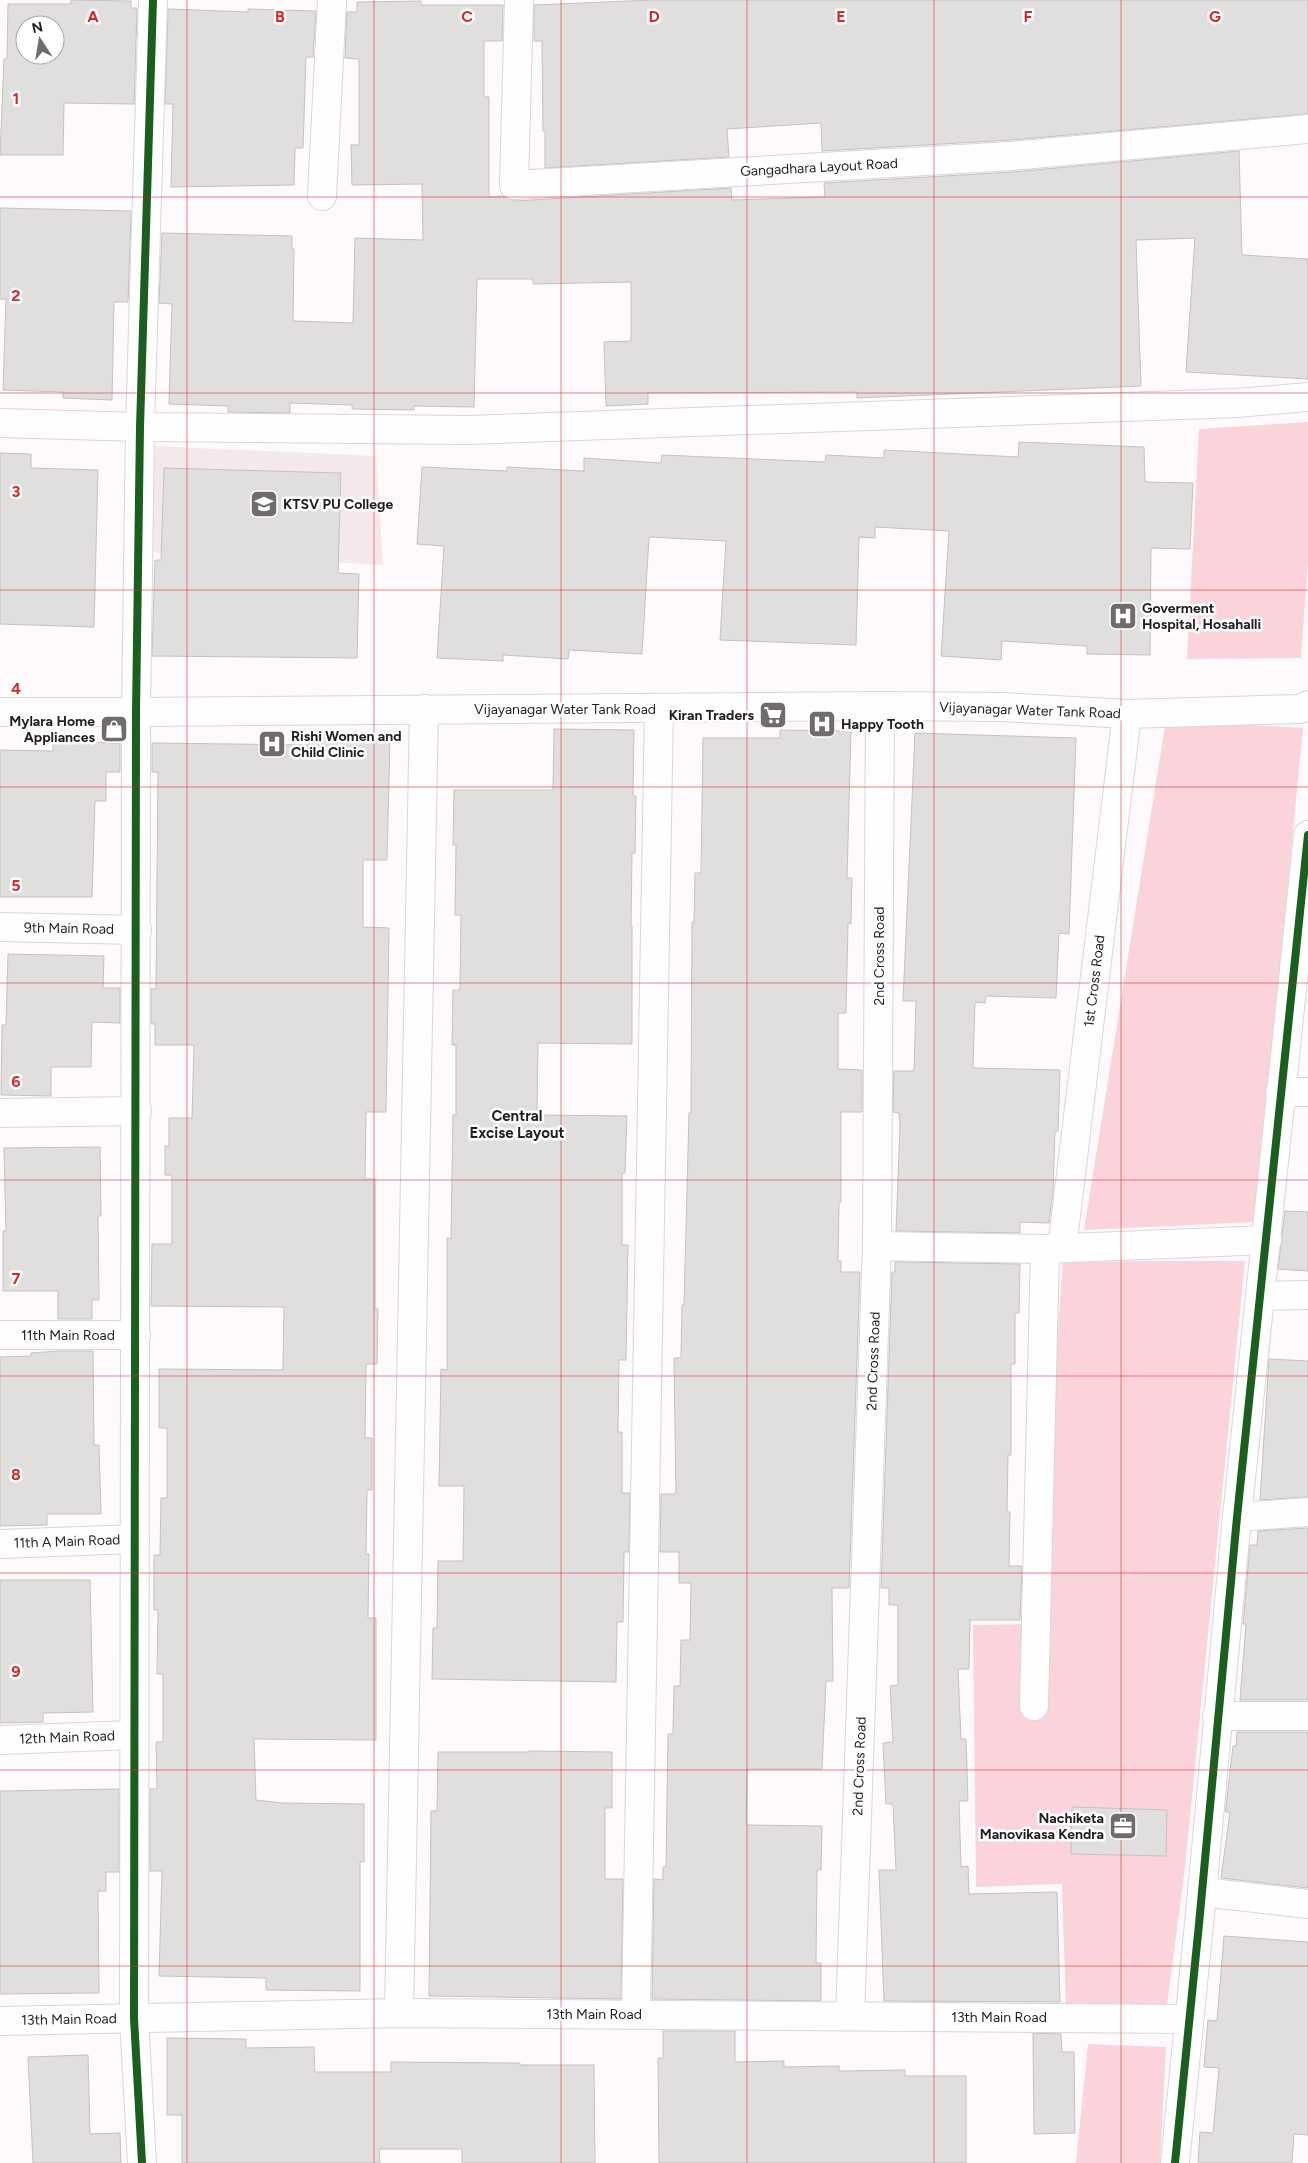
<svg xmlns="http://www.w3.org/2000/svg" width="1308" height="2163" viewBox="0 0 1308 2163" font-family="Figtree,sans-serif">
	<rect width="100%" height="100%" fill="#fef9fa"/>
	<polygon fill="#f4e8ea" points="152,446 376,456 383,565 147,552"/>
	<g fill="#fbd3db">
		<polygon points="1308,422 1308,562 1301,658 1187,659 1199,429"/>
		<polygon points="1166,720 1303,728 1255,1222 1084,1230"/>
		<polygon points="1158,1261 1245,1261 1185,1867 1167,2005 1066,2011 1062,1884 976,1887 973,1625 1041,1624 1038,1596 1063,1262"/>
		<polygon points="1088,2044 1166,2047 1160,2163 1076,2163"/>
	</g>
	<g fill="#e1dede" stroke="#c5c1c2" fill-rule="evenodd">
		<path d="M71,0L131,1V8H137L134,104L64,103L63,155H0L4,59H7L8,4H71ZM25,25H55V55H25Z"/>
		<polygon points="652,0 1308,0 1308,114 1011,140 822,151 821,123 727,129 729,157 545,168 545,131 543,131 542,41 534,41 534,5"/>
		<polygon points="421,1 421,5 503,5 502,41 484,41 484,97 489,97 489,197 504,196 515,201 731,188 732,200 825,197 824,183 1013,172 1239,151 1242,255 1308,259 1308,379 1186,372 1195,238 1136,240 1141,386 857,398 857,392 648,393 648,404 606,406 604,342 631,341 631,282 533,284 533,279 477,279 474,407 414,406 414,410 352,409 352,405 290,403 290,413 228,412 228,406 169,404 172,304 159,303 162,233 292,236 292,249 294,249 293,321 353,323 355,238 423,240 422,184 352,185 351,145 359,145 359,59 345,58 347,12 357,12 357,2"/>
		<polygon points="168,9 248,12 248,9 316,11 313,57 306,57 303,148 295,148 294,185 171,187 173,104 165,104"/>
		<polygon points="0,208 131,211 128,302 114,302 112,400 63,398 63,392 3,390 6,299 0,299"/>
		<polygon points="1019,442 1144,447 1145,482 1193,483 1190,549 1151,548 1150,655 1087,654 1087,646 1002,641 1001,660 941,656 949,531 875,527 875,538 859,537 856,645 720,640 726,541 649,537 642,654 569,650 568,659 503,655 503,661 437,658 444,546 417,544 422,467 507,471 507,467 584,471 584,458 661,463 662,455 825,462 826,455 884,458 884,450 1018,457"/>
		<polygon points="0,453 31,454 31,468 98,470 94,627 0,624"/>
		<polygon points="164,468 341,473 338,573 359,574 357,658 152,656 155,560 161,560"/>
		<polygon points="554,729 634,730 633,796 636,796 635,853 632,853 631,926 632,926 632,1044 538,1043 537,1115 627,1116 625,1173 622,1173 622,1245 628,1245 626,1360 619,1360 618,1432 622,1432 622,1493 630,1493 629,1552 624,1552 623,1622 617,1622 616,1682 432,1679 433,1628 437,1628 438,1561 463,1561 464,1486 439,1486 441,1369 447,1370 447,1238 451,1239 453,1115 456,1115 456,1045 452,1045 453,990 460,990 461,915 455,915 456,845 453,845 454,790 553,790"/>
		<polygon points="780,730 851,731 847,878 852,878 851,924 848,923 846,1013 838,1013 838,1069 862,1070 862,1112 841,1112 841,1202 839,1202 838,1261 841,1261 841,1272 860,1272 849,1588 832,1588 833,1681 826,1681 822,1769 747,1769 746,1825 822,1826 821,1870 817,1870 816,1963 821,1963 821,2001 652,1999 654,1879 663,1880 663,1867 666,1867 668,1734 673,1734 674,1686 680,1686 681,1640 690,1640 691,1583 679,1583 679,1552 660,1552 661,1494 676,1494 674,1358 681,1358 682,1305 684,1305 689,1113 691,1113 692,922 694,922 695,873 701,873 703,738 780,738"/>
		<polygon points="915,733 1076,738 1069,934 1059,933 1056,998 986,996 985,1003 975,1002 973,1068 1060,1070 1058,1131 1055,1131 1053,1192 1049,1223 1020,1222 1020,1233 896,1231 900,1126 899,1113 893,1112 894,1071 914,1071 916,1001 903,1001"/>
		<polygon points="309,737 390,738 387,860 363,860 363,927 389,928 386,1112 366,1112 365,1179 375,1179 375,1309 378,1309 377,1364 366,1364 365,1438 372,1438 372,1490 367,1490 366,1554 369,1554 368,1618 376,1618 376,1740 254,1739 256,1800 282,1803 364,1804 364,1862 360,1862 360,1991 266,1990 266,1978 159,1976 162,1871 150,1871 150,1789 157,1789 156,1742 163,1742 163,1674 157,1674 158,1610 154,1610 154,1555 160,1555 161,1498 167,1498 167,1428 159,1428 159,1369 283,1370 284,1307 151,1306 152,1244 172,1244 172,1175 165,1175 165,1146 169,1146 169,1118 192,1118 194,1045 155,1045 155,1024 151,1024 151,989 156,989 158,772 152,772 152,743 309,745"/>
		<polygon points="53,741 120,743 120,772 106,772 106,801 95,801 92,897 0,897 0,750 53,751"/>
		<polygon points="8,954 104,956 103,988 120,988 120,1023 92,1022 91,1067 51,1067 51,1096 1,1095 2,1025 6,1025"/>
		<polygon points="100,1147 101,1216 98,1216 99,1300 92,1300 92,1319 58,1319 58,1291 3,1291 3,1231 6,1231 4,1148"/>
		<polygon points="1285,1211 1308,1212 1308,1271 1278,1269"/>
		<polygon points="895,1262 1020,1264 1019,1313 1015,1313 1015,1364 1011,1364 1011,1455 1008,1455 1007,1512 1010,1512 1009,1566 1022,1566 1020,1620 970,1620 969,1669 958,1669 961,1739 966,1739 968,1801 959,1801 961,1867 968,1866 969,1894 1057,1892 1060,2002 884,2001 879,1870 896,1870 893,1804 886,1804 883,1743 893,1742 890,1686 898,1685 898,1605 889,1605 889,1588 881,1588 892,1272 895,1272"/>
		<polygon points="58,1351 93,1351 94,1445 99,1445 101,1514 47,1514 47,1525 0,1526 0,1357 31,1356 31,1353"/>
		<polygon points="1269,1359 1308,1361 1308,1497 1260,1500"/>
		<polygon points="1308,1528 1308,1700 1240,1700 1246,1624 1243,1624 1250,1545 1257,1545 1258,1531"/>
		<polygon points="0,1580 90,1580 93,1712 43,1713 43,1722 0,1723"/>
		<polygon points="1237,1732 1308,1732 1308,1888 1221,1878 1230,1812 1225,1812 1226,1806 1233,1746 1236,1746"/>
		<polygon points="529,1751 612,1752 612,1808 605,1808 605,1879 623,1879 621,1999 429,1996 431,1811 437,1811 438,1752 529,1752"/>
		<polygon points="119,1789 119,1872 106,1872 106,1891 98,1891 99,1993 0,1994 0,1791"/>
		<polygon points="1072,1807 1167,1810 1166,1856 1071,1854"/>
		<polygon points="1224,1936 1308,1942 1308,2135 1294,2134 1292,2163 1198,2163 1200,2132 1213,2133 1219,2068 1204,2067 1208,2020 1217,2021"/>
		<polygon points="663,2031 735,2031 735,2062 784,2061 784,2067 839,2066 839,2071 905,2070 905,2076 966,2076 966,2163 659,2163 658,2058 663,2058"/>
		<polygon points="1033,2033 1061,2034 1062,2052 1074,2052 1075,2133 1034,2134"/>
		<polygon points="167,2038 246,2039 246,2048 314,2047 315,2072 391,2072 391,2062 520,2063 520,2065 594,2065 595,2163 462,2163 462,2149 379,2149 380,2163 182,2163 182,2115 167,2115"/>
		<polygon points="88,2055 90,2134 120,2133 121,2163 33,2163 28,2057"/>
	</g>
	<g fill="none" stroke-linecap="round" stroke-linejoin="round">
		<g stroke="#dad6d7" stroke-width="30">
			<g id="street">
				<polyline points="519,0 514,185 1012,156 1308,129"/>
				<polyline points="322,196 332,0"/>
				<polyline points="0,423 140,427 468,430 1237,403 1308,397"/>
				<polyline points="0,927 137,930"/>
				<polyline points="1280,1092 1308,1092"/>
				<polyline points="0,1113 137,1111"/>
				<polyline points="877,1246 1045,1249 1267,1240"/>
				<polyline points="1062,1248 1127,714"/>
				<polyline points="1260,1296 1308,1295"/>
				<polyline points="0,1335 136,1335"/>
				<polyline points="1237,1517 1308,1512"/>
				<polyline points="0,1544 135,1539"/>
				<polyline points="1034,1706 1045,1249"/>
				<polyline points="1217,1716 1308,1716"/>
				<polyline points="0,1740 134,1735"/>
				<polyline points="1202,1892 1308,1904"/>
				<polyline points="399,2013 424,709"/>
				<polyline points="636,2014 659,708"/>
				<polyline points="850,2016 877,1246 880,706"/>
				<polyline points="0,2021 399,2013 1189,2019"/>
				<polyline points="1175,2163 1199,1924 1237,1517 1308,835"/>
			</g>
		</g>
		<g stroke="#dad6d7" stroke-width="30">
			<g id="secondary">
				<polyline points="0,712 136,712 880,706 1001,707 1127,714 1300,709 1308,705"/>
				<polyline points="142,2163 134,2018 136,712 140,427 153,0"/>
			</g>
		</g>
		<use href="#street" stroke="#fffefe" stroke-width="28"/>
		<use href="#secondary" stroke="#fffefe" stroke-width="28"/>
		<g stroke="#fff" stroke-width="11">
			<g id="cycleway">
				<polyline points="142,2163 134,2018 136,712 140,427 153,0"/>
				<polyline points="1175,2163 1199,1924 1237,1517 1308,835"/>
			</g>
		</g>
		<use href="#cycleway" stroke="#1b5e20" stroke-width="8"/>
	</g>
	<path fill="none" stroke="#d62828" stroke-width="1" stroke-opacity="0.55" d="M187,0V2163M374,0V2163M561,0V2163M747,0V2163M934,0V2163M1121,0V2163M0,197H1308M0,393H1308M0,590H1308M0,787H1308M0,983H1308M0,1180H1308M0,1376H1308M0,1573H1308M0,1770H1308M0,1966H1308"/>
	<defs>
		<g id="university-square" transform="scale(1.4375)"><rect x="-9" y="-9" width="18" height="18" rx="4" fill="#706b6c" stroke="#fff"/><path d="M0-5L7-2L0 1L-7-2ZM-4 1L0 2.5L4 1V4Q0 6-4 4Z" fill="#fff"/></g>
		<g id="hospital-square" transform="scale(1.4375)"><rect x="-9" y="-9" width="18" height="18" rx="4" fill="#706b6c" stroke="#fff"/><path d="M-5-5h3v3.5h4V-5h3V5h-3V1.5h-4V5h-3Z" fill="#fff"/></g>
		<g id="supermarket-square" transform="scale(1.4375)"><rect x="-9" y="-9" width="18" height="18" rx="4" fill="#706b6c" stroke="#fff"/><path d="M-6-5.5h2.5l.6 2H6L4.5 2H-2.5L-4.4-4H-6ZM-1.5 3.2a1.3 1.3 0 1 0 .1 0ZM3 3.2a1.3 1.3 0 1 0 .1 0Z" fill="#fff"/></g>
		<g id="shop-square" transform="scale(1.4375)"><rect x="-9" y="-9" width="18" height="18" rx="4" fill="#706b6c" stroke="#fff"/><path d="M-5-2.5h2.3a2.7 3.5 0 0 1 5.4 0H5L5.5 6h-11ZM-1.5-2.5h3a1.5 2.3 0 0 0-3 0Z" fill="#fff"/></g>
		<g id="office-square" transform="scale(1.4375)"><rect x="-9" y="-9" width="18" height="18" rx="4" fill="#706b6c" stroke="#fff"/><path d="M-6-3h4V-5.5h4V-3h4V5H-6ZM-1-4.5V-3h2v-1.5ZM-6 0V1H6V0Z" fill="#fff"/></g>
	</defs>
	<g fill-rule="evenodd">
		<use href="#university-square" x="264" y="504"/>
		<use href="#hospital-square" x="1123" y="616"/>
		<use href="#supermarket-square" x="773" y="715"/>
		<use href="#hospital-square" x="822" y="724"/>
		<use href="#shop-square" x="114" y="729"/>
		<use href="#hospital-square" x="272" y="744"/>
		<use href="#office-square" x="1123" y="1826"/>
	</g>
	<g text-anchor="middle" stroke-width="5" stroke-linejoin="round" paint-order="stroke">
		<g font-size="14" fill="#231f20" stroke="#fff">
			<text transform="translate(819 167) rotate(-3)" y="5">Gangadhara Layout Road</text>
			<text x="565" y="714">Vijayanagar Water Tank Road</text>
			<text transform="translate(1030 710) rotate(2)" y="5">Vijayanagar Water Tank Road</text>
			<text transform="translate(69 928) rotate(1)" y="5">9th Main Road</text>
			<text transform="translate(879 956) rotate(-90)" y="5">2nd Cross Road</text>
			<text transform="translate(1094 981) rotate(-83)" y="5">1st Cross Road</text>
			<text x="68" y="1340">11th Main Road</text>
			<text transform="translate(873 1361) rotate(-88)" y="5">2nd Cross Road</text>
			<text transform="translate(67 1541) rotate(-2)" y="5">11th A Main Road</text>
			<text transform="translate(67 1737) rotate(-2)" y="5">12th Main Road</text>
			<text transform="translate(859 1766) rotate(-88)" y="5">2nd Cross Road</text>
			<text x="594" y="2019">13th Main Road</text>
			<text x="999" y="2022">13th Main Road</text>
			<text transform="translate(69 2019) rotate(-1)" y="5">13th Main Road</text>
		</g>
		<g font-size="14" font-weight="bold" fill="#231f20" stroke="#fff" text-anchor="start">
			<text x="283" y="509">KTSV PU College</text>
			<text x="1142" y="613">Goverment<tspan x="1142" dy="16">Hospital, Hosahalli</tspan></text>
			<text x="754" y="720" text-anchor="end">Kiran Traders</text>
			<text x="95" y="726" text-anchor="end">Mylara Home<tspan x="95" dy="16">Appliances</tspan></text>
			<text x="841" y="729">Happy Tooth</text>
			<text x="291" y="741">Rishi Women and<tspan x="291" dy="16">Child Clinic</tspan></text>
			<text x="1104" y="1823" text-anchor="end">Nachiketa<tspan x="1104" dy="16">Manovikasa Kendra</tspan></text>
		</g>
		<g font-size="15" font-weight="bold" fill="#231f20" stroke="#fff">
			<text x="517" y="1121">Central<tspan x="517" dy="17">Excise Layout</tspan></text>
		</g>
	</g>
	<g font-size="16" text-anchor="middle" font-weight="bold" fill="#d62828" stroke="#fff" stroke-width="5" stroke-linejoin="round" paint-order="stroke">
		<text x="93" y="22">A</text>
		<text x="280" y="22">B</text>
		<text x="467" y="22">C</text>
		<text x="654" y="22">D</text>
		<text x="841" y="22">E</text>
		<text x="1028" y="22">F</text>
		<text x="1215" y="22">G</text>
		<text x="16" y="104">1</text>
		<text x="16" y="301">2</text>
		<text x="16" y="497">3</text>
		<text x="16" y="694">4</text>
		<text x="16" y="891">5</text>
		<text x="16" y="1087">6</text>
		<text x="16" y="1284">7</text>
		<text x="16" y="1480">8</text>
		<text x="16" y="1677">9</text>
	</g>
	<g transform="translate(40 40) rotate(348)"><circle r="24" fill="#ffffff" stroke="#a7a5a6"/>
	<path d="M0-4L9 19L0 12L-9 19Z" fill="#706b6c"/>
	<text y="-8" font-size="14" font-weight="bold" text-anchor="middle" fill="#231f20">N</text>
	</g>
</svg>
